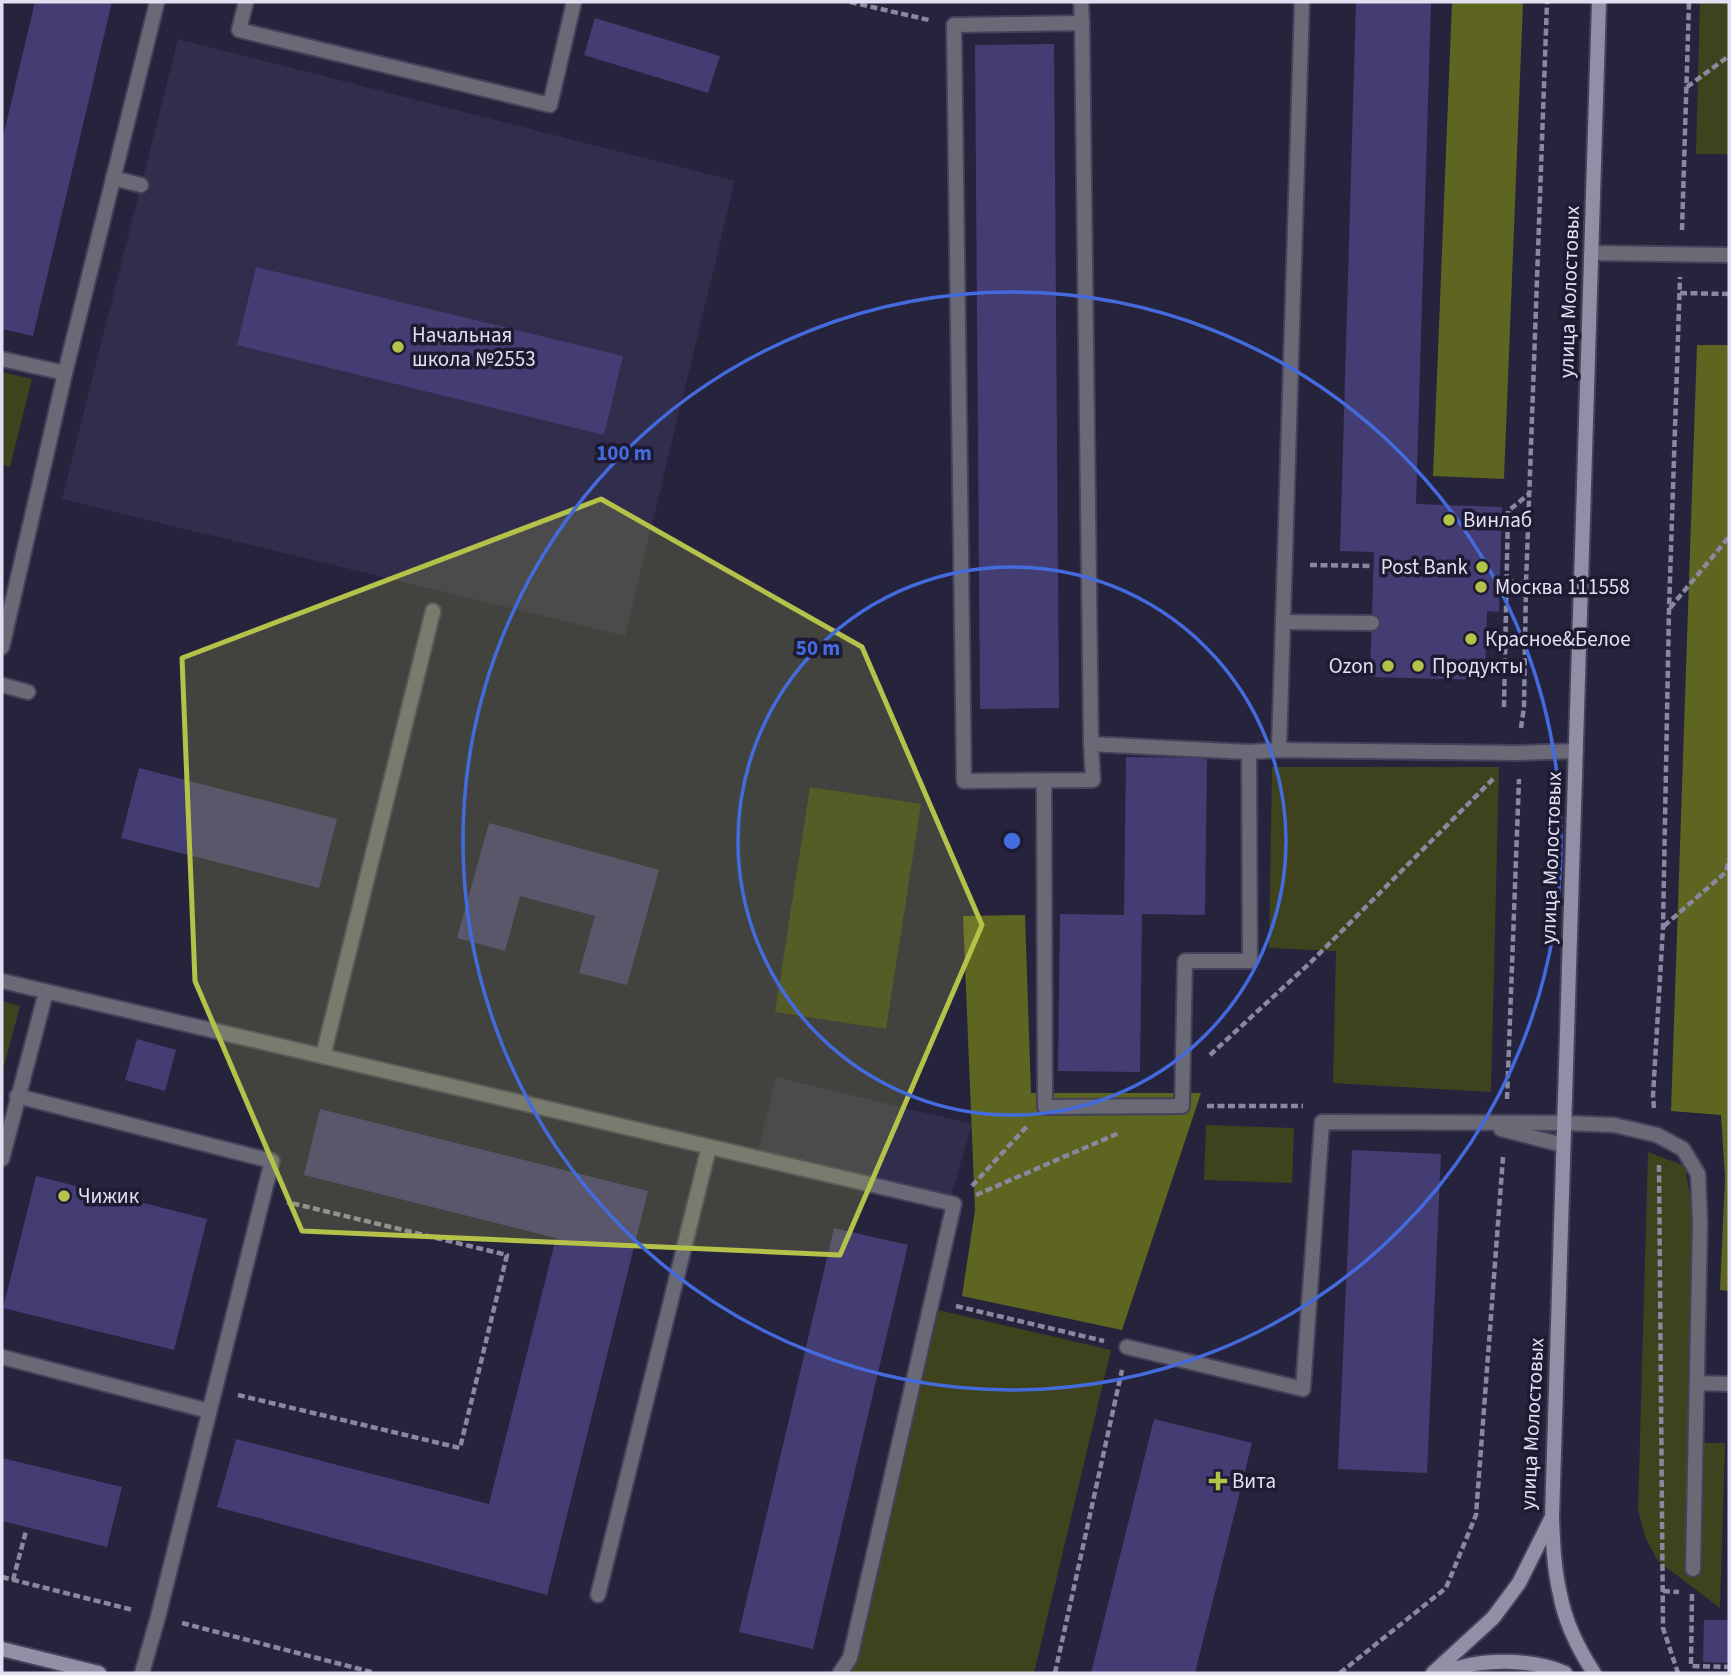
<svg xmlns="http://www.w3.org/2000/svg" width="1731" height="1675" viewBox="0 0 1731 1675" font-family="'Source Sans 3',sans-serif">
	<rect width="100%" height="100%" fill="#26233d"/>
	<g fill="#312d4c">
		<polygon points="178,39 735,181 625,636 62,499"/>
		<polygon points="776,1077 972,1124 949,1203 756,1158"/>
	</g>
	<g fill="#3f431d">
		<polygon points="1700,2 1729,2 1729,154 1696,154"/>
		<polygon points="2,372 32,379 10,467 2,464"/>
		<polygon points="1272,767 1499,767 1491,1092 1333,1083 1336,951 1269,948"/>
		<polygon points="810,787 921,804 886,1029 775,1012"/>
		<polygon points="2,1001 20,1006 2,1073"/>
		<polygon points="1206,1125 1294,1128 1292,1183 1204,1180"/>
		<polygon points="1648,1152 1685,1166 1694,1220 1689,1443 1725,1443 1720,1608 1658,1561 1646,1539 1638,1510"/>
		<polygon points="929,1308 1111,1350 1034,1673 843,1673"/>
	</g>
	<g fill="#5e6521">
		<polygon points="1452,2 1523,2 1504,479 1433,476"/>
		<polygon points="1697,345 1729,345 1729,1291 1720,1290 1725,1178 1721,1115 1671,1111"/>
		<polygon points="1025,915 1031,1093 1201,1093 1122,1330 962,1296 975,1210 963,916"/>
	</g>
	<g fill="#443d73">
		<polygon points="35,2 112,2 33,336 2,329 2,141"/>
		<polygon points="1356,2 1431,2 1416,504 1502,507 1499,612 1487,611 1485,680 1370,677 1374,552 1340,551"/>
		<polygon points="595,18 720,56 708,93 584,55"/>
		<polygon points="1054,44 1059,708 980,709 975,45"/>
		<polygon points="256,267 623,356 604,435 237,345"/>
		<polygon points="1126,757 1207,758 1205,915 1142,914 1140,1072 1058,1071 1060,914 1124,915"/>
		<polygon points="139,768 337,819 319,888 121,838"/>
		<polygon points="489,823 659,870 627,985 579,973 595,916 520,896 505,951 457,938"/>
		<polygon points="137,1039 176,1050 165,1091 125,1080"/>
		<polygon points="320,1109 648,1191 547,1595 217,1507 236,1439 489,1504 556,1238 304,1175"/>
		<polygon points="1352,1150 1441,1154 1427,1473 1338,1469"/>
		<polygon points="36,1176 207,1219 174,1350 3,1308"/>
		<polygon points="834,1228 908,1245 813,1649 739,1632"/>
		<polygon points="1154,1419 1252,1443 1195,1673 1091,1673"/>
		<polygon points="2,1458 122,1487 107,1547 2,1521"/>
		<polygon points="1704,1620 1729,1620 1729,1663 1703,1662"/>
	</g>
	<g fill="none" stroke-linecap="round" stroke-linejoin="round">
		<g stroke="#44415a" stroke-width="18">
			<g id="lane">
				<polyline points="246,2 239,30 550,105 574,2"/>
				<polyline points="1081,2 1082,23"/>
				<polygon points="1082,23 1091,744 1093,780 964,781 954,25"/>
				<polyline points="113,178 141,185"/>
				<polyline points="1591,253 1729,255"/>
				<polyline points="2,359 65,373"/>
				<polyline points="1283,622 1372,623"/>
				<polyline points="2,647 65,373 157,2"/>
				<polyline points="2,685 28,692"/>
				<polyline points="1091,744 1249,752 1279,750 1520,753 1576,751"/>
				<polyline points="1279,750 1302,2"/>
				<polyline points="1044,781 1045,1107 1182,1106 1185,961 1250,961 1249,752"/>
				<polyline points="2,981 954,1204 850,1658 840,1673"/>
				<polyline points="323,1056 433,611"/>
				<polyline points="17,1096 272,1161 158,1617 142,1673"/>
				<polyline points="1501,1129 1563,1145"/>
				<polyline points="2,1159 46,992"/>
				<polyline points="1127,1347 1303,1389 1322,1122 1564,1123 1614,1125 1657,1135 1683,1149 1698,1174 1700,1223 1693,1569"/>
				<polyline points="2,1357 209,1411"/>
				<polyline points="1697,1383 1729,1384"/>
				<polyline points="598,1595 709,1147"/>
			</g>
		</g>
		<g stroke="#44415a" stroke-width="18">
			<g id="secondary">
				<path d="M1552,1518C1553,1543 1554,1569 1560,1594C1565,1622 1579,1650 1594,1673"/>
				<polyline points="2,1649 99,1673"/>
				<polyline points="1433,1673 1493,1618 1519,1583 1552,1517 1599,2"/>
				<path d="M1446,1673C1478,1657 1533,1659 1565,1673"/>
			</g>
		</g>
		<g stroke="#8a889e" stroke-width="4.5" stroke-dasharray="7 3.5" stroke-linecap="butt">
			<polyline points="850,2 929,20"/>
			<polyline points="1687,87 1729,56"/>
			<polyline points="1682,230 1689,2"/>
			<polyline points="1680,293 1729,294"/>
			<polyline points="1310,565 1373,566"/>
			<polyline points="1507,581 1526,584"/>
			<polyline points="1670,608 1729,537"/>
			<polyline points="1504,707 1508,511 1529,494"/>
			<polyline points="1521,728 1524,707 1526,584 1547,2"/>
			<polyline points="1664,926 1726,872 1729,859"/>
			<polyline points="1210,1055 1311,962 1494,778"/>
			<polyline points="1507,1099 1519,779"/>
			<polyline points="1207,1106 1303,1106"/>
			<polyline points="1654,1108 1653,1096 1663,927 1669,609 1680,277"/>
			<polyline points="1659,1165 1663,1628 1678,1673"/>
			<polyline points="972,1186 1028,1125"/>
			<polyline points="976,1195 1119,1133"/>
			<polyline points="956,1306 1104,1341"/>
			<polyline points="238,1395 460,1448 507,1255 287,1202"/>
			<polyline points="2,1577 133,1610"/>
			<polyline points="13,1580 26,1531"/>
			<polyline points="1663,1591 1679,1592"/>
			<polyline points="1692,1594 1691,1666 1729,1667"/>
			<polyline points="182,1623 375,1673"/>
			<polyline points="1055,1673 1122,1370"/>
			<polyline points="1340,1673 1446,1588 1476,1515 1503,1157"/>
		</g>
		<use href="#lane" stroke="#6a6a77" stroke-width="14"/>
		<use href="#secondary" stroke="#908fa5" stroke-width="14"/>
	</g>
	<path fill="#b5c249" fill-opacity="0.2" stroke="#b5c249" stroke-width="5" stroke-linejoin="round" d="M601,499L862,647L982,925L840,1255L302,1231L195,981L182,658Z"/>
	<g fill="none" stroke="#446bdd" stroke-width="3.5">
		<circle cx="1012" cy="841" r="274"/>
		<circle cx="1012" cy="841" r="549"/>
	</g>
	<g fill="#b5c249" stroke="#1d1a32" stroke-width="2.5">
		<circle cx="398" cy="347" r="7"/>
		<circle cx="1449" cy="520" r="7"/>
		<circle cx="1482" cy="567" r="7"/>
		<circle cx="1481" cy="587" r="7"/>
		<circle cx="1471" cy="639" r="7"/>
		<circle cx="1388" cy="666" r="7"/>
		<circle cx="1418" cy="666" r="7"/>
		<circle cx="64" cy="1196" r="7"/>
		<path d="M1214.5 1470.5h7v7h7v7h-7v7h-7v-7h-7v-7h7z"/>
	</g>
	<g text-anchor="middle" stroke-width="7" stroke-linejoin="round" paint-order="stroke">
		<g font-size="21" fill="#e1e0f2" stroke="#1d1a32">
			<text transform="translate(1569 292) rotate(-88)" y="7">улица Молостовых</text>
			<text transform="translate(1551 858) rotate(-88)" y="7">улица Молостовых</text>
			<text transform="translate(1532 1424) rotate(-87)" y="7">улица Молостовых</text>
		</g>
		<g font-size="21" fill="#e1e0f2" stroke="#1d1a32" text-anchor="start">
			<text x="412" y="342">Начальная<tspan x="412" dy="24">школа №2553</tspan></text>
			<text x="1463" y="527">Винлаб</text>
			<text x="1468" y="574" text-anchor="end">Post Bank</text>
			<text x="1495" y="594">Москва 111558</text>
			<text x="1485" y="646">Красное&amp;Белое</text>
			<text x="1374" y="673" text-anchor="end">Ozon</text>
			<text x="1432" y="673">Продукты</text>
			<text x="78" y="1203">Чижик</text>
			<text x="1232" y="1488">Вита</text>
		</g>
	</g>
	<circle cx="1012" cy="841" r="10" fill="#446bdd" stroke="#1d1a32" stroke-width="3.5"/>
	<g font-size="21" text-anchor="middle" font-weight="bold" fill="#446bdd" stroke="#1d1a32" stroke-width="7" stroke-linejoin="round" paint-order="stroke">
		<text x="624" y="460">100 m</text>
		<text x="818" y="655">50 m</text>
	</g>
	<rect width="1731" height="1675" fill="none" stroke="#e1e0f2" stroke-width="7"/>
</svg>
